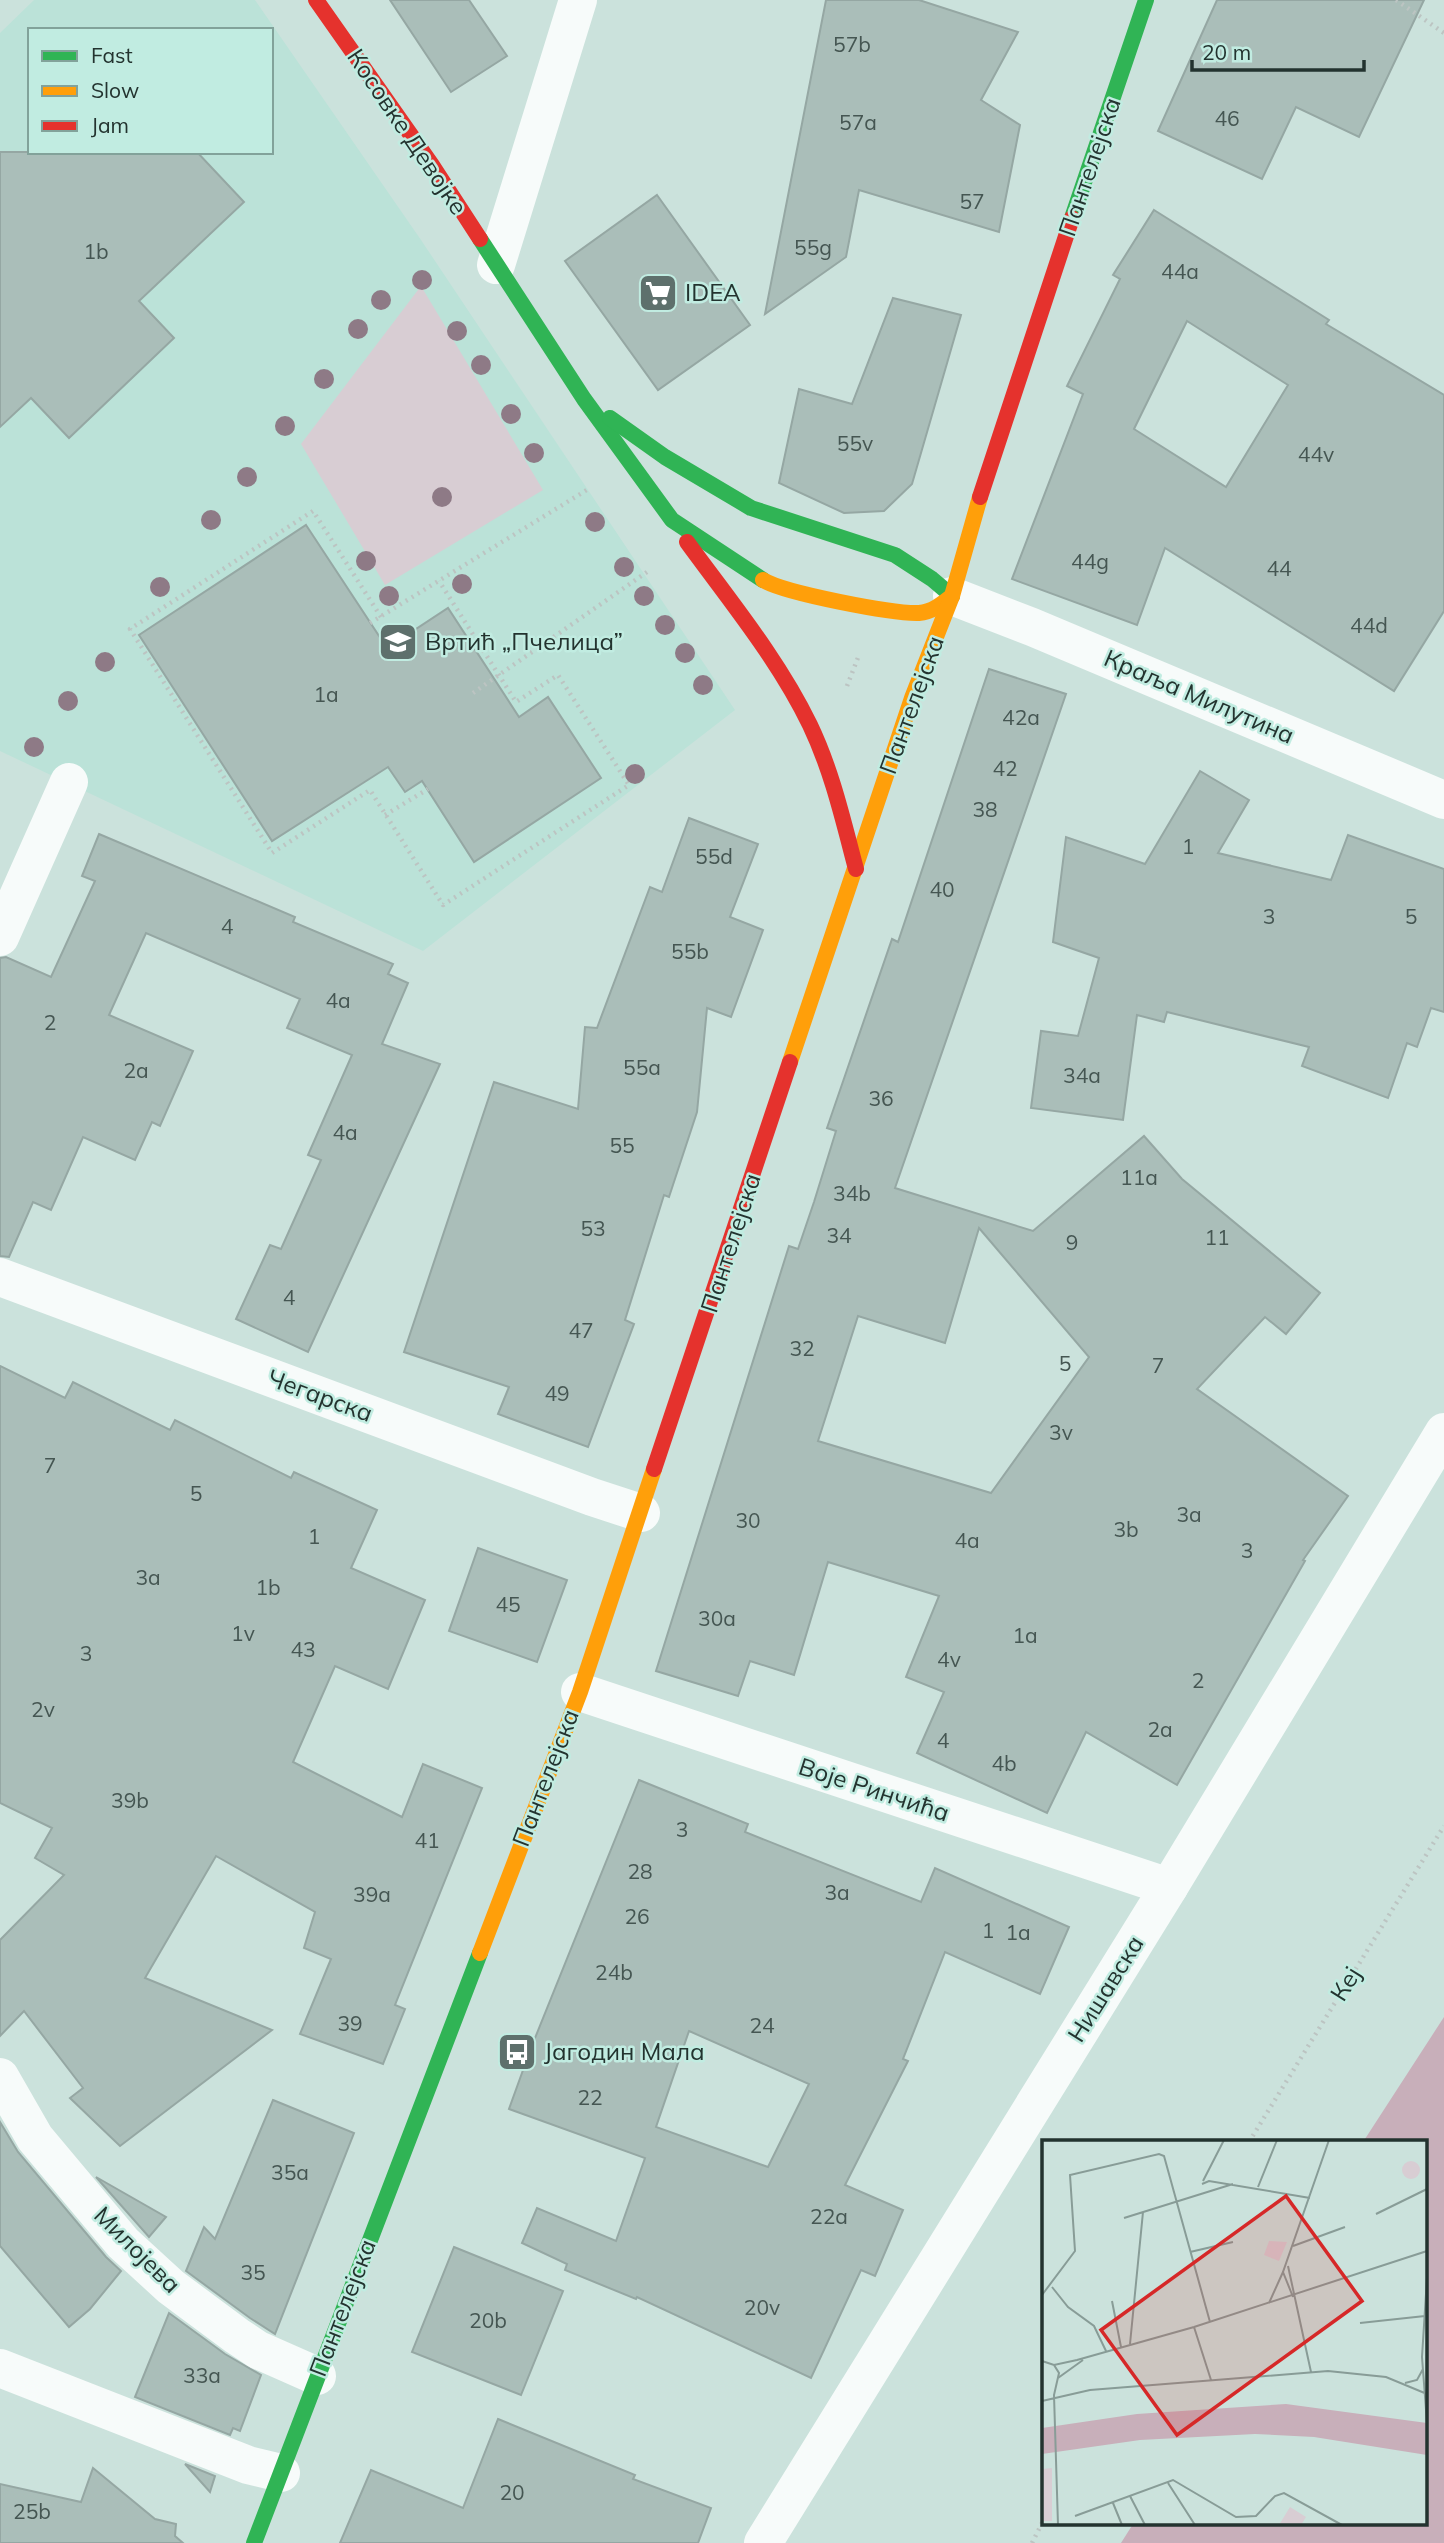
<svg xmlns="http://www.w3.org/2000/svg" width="1444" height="2543" viewBox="0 0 1444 2543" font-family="Mulish,sans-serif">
	<rect width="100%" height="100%" fill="#cbe2dc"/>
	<path fill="#bbe2d8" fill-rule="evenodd" d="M34,0H255L421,240L735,710L423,951L0,751V33ZM30,30H271V152H30Z"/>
	<polygon fill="#d8cdd3" points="421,286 543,490 385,585 301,444"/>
	<polygon fill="#c8afba" points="1444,2017 1444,2543 1121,2543 1133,2524 1425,2524 1425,2142 1363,2142"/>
	<g fill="#aabeb9" stroke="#95a7a3" stroke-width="2" fill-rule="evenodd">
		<polygon points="390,0 469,0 507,56 451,92"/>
		<polygon points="826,0 919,0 1018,32 981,100 1020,125 999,232 859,190 846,257 765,314"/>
		<polygon points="1217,0 1424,0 1359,137 1296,107 1262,179 1158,131"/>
		<polygon points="0,152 197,152 244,202 139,301 174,338 69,438 31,398 0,427"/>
		<polygon points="657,195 750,325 658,390 565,261"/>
		<path d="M1154,210L1329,320L1326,324L1444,395V611L1394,691L1165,548L1137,625L1012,579L1083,394L1067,386L1120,279L1113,275ZM1187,321L1288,385L1226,487L1134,429Z"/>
		<polygon points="893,298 961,315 912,484 884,511 844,513 779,483 799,389 852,404"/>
		<polygon points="306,525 387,648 448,608 519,717 548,697 601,778 474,862 422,781 405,792 388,767 272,841 139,635"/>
		<path d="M989,669L1066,694L895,1188L1033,1231L1144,1136L1182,1179L1320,1293L1286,1334L1265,1317L1197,1389L1348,1496L1303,1560L1305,1561L1177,1785L1086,1732L1047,1813L917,1753L944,1692L906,1677L939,1596L828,1562L794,1675L750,1661L738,1696L656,1671L789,1246L798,1249L814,1202L836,1131L827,1128L892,939L898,942ZM979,1228L1089,1357L991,1493L818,1441L858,1316L945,1343Z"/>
		<polygon points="1200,771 1249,800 1218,853 1331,880 1348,835 1444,869 1444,1012 1431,1008 1417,1047 1407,1043 1388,1098 1302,1066 1309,1047 1167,1012 1164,1022 1137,1015 1123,1120 1031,1108 1041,1031 1078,1036 1099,958 1053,942 1066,837 1145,864"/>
		<polygon points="689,818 758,844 730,917 763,930 731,1017 707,1008 697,1112 669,1197 664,1195 625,1320 634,1324 588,1447 498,1414 509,1387 404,1352 494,1082 578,1109 585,1027 597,1028 650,887 662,892"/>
		<polygon points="99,834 295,917 293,922 393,964 388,974 408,983 382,1044 440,1064 308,1352 236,1319 270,1245 281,1249 321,1160 308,1155 352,1055 287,1028 300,999 146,933 109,1015 193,1051 160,1126 152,1122 135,1160 83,1137 51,1210 33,1202 9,1257 0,1256 0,958 6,957 51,977 95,881 82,876"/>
		<polygon points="0,1366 65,1398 73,1382 170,1430 175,1420 291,1478 294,1472 377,1510 351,1568 425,1600 388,1689 335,1666 293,1762 402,1817 423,1764 482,1788 395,2005 405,2009 383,2064 300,2034 331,1959 304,1948 315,1912 216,1856 145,1978 272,2030 120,2146 70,2098 83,2088 24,2011 0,2036 0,1940 64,1875 35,1858 52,1828 0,1803"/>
		<polygon points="478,1548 567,1580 537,1662 449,1631"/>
		<path d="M639,1780L748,1824L745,1832L921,1902L935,1868L1069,1927L1040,1994L945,1952L903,2059L908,2061L845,2185L903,2210L875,2276L861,2270L811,2378L637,2297L636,2299L565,2270L567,2264L522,2243L537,2208L616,2241L645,2158L509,2109L531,2048ZM689,2031L809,2084L768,2167L656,2127Z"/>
		<polygon points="273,2100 354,2133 275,2334 250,2318 186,2271 204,2227 215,2239"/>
		<polygon points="0,2122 18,2152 106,2257 121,2271 90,2309 69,2327 0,2246"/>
		<polygon points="96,2177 166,2217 149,2237"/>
		<polygon points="454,2247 563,2291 521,2395 412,2352"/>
		<polygon points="169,2313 225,2354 261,2375 240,2431 233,2428 230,2435 135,2397"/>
		<polygon points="498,2419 635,2475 633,2479 711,2508 698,2543 340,2543 371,2470 463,2508"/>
		<polygon points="185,2464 215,2476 210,2492"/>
		<polygon points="93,2468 155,2519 176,2524 175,2536 183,2543 0,2543 0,2484 81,2502"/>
	</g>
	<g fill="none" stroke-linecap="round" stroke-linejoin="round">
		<g stroke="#bcc4c2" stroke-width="4.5" stroke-dasharray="2 5" stroke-linecap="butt">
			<polyline points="1396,0 1444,33"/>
			<polyline points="381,617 313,511 130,629 272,853 370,790 443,905 629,785 558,675 516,702 439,581"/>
			<polyline points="370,623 590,488"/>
			<polyline points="847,686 859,655"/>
			<polyline points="473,693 647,572"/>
			<polyline points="385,815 428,789"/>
			<polyline points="1249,2142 1444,1826"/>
			<polyline points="1032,2543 1043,2521"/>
		</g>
		<g stroke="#f7fbfa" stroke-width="38">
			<polyline points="496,265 578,0"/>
			<polyline points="952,596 1032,627 1444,800"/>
			<polyline points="0,937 69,782"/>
			<polyline points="0,1277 592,1497 641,1513"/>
			<polyline points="580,1692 1169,1887"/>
			<polyline points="0,2077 35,2138 123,2243 171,2287 237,2336 258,2350 317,2376"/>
			<polyline points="0,2368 248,2465 281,2473"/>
			<polyline points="763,2543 1169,1887 1444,1432"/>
		</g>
		<g stroke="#30b455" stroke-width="16">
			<polyline points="1072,218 1146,0"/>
			<polyline points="480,239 584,399 672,520 763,580"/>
			<polyline points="610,418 665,457 751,508 895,555 932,579 952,596"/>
			<polyline points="254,2543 480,1953"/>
		</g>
		<g stroke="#ff9f0a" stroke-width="16">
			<path d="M763,580C784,593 893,614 919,613C932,612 942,604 952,596"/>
			<polyline points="790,1062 912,698 952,596 980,497"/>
			<polyline points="480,1953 580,1692 654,1469"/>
		</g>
		<g stroke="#e5322d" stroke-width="16">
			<polyline points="316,0 432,165 480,239"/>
			<polyline points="980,497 1072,218"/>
			<path d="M687,542C730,601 778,659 810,725C832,771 843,820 856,869"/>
			<polyline points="654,1469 790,1062"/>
		</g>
	</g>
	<g fill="#8e7a86">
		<circle cx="422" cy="280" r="10"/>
		<circle cx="381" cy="300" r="10"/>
		<circle cx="358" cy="329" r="10"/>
		<circle cx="457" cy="331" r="10"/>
		<circle cx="481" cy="365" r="10"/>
		<circle cx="324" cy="379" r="10"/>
		<circle cx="511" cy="414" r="10"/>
		<circle cx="285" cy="426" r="10"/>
		<circle cx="534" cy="453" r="10"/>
		<circle cx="247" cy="477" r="10"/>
		<circle cx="442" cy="497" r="10"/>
		<circle cx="211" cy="520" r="10"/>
		<circle cx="595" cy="522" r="10"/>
		<circle cx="366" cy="561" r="10"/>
		<circle cx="624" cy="567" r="10"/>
		<circle cx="462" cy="584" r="10"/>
		<circle cx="160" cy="587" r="10"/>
		<circle cx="389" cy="596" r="10"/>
		<circle cx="644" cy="596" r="10"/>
		<circle cx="665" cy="625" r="10"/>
		<circle cx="685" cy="653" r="10"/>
		<circle cx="105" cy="662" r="10"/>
		<circle cx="703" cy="685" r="10"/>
		<circle cx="68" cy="701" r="10"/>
		<circle cx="34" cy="747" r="10"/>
		<circle cx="635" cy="774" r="10"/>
	</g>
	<defs>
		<g id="supermarket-square" transform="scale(2.0125)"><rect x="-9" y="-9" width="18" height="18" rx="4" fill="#5e706c" stroke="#c1ece1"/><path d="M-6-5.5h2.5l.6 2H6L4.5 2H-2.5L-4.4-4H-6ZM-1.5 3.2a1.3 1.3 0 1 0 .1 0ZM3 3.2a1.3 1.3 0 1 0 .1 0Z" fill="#fff"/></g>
		<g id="school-square" transform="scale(2.0125)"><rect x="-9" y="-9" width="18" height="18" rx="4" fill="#5e706c" stroke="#c1ece1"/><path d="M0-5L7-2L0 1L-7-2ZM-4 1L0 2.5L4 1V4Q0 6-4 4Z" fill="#fff"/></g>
		<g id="bus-square" transform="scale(2.0125)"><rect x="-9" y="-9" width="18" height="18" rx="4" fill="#5e706c" stroke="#c1ece1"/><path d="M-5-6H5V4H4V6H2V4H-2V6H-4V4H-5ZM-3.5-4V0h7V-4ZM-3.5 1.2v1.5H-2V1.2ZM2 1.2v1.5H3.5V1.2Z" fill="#fff"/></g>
	</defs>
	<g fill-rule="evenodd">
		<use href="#supermarket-square" x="658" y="293"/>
		<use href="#school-square" x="398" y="642"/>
		<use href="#bus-square" x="517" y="2052"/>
	</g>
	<g text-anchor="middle" stroke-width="5" stroke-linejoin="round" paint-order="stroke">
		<g font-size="21" fill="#455652">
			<text x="852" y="52">57b</text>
			<text x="1227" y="126">46</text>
			<text x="858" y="130">57a</text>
			<text x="972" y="209">57</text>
			<text x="813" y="255">55g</text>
			<text x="96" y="259">1b</text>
			<text x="1180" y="279">44a</text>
			<text x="855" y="451">55v</text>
			<text x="1316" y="462">44v</text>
			<text x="1090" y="569">44g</text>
			<text x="1279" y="576">44</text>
			<text x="1369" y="633">44d</text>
			<text x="326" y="702">1a</text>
			<text x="1021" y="725">42a</text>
			<text x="1005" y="776">42</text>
			<text x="985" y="817">38</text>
			<text x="1188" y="854">1</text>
			<text x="714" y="864">55d</text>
			<text x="942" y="897">40</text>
			<text x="1269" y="924">3</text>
			<text x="1411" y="924">5</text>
			<text x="227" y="934">4</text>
			<text x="690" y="959">55b</text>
			<text x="338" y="1008">4a</text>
			<text x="50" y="1030">2</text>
			<text x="642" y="1075">55a</text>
			<text x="136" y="1078">2a</text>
			<text x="1082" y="1083">34a</text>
			<text x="881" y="1106">36</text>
			<text x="345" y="1140">4a</text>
			<text x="622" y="1153">55</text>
			<text x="1139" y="1185">11a</text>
			<text x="852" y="1201">34b</text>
			<text x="593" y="1236">53</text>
			<text x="839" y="1243">34</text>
			<text x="1217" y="1245">11</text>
			<text x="1072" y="1250">9</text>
			<text x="289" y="1305">4</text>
			<text x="581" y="1338">47</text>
			<text x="802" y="1356">32</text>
			<text x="1065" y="1371">5</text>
			<text x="1158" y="1373">7</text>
			<text x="557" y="1401">49</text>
			<text x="1061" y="1440">3v</text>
			<text x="50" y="1473">7</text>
			<text x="196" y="1501">5</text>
			<text x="1189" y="1522">3a</text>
			<text x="748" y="1528">30</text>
			<text x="1126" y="1537">3b</text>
			<text x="314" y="1544">1</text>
			<text x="967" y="1548">4a</text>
			<text x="1247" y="1558">3</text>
			<text x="148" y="1585">3a</text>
			<text x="268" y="1595">1b</text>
			<text x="508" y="1612">45</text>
			<text x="717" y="1626">30a</text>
			<text x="243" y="1641">1v</text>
			<text x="1025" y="1643">1a</text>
			<text x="303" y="1657">43</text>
			<text x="86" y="1661">3</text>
			<text x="949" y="1667">4v</text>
			<text x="1198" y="1688">2</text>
			<text x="43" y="1717">2v</text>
			<text x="1160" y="1737">2a</text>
			<text x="943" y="1748">4</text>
			<text x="1004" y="1771">4b</text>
			<text x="130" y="1808">39b</text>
			<text x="682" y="1837">3</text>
			<text x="427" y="1848">41</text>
			<text x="640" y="1879">28</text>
			<text x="837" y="1900">3a</text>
			<text x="372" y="1902">39a</text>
			<text x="637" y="1924">26</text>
			<text x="988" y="1938">1</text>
			<text x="1018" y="1940">1a</text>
			<text x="614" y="1980">24b</text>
			<text x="350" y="2031">39</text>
			<text x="762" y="2033">24</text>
			<text x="590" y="2105">22</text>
			<text x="290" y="2180">35a</text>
			<text x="829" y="2224">22a</text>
			<text x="253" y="2280">35</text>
			<text x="762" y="2315">20v</text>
			<text x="488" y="2328">20b</text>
			<text x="202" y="2383">33a</text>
			<text x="512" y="2500">20</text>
			<text x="32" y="2519">25b</text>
		</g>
		<g font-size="24" fill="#23332f" stroke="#c1ece1">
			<text transform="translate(407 132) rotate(56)" y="8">Косовке Девојке</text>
			<text transform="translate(1090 167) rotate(-71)" y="8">Пантелејска</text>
			<text transform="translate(1199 697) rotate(23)" y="8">Краља Милутина</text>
			<text transform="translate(912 705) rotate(-70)" y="8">Пантелејска</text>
			<text transform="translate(731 1243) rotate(-72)" y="8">Пантелејска</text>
			<text transform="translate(320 1396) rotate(20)" y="8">Чегарска</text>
			<text transform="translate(546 1778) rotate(-69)" y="8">Пантелејска</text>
			<text transform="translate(874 1790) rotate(18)" y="8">Воје Ринчића</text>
			<text transform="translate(1346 1984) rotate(-58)" y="8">Кеј</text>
			<text transform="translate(1106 1989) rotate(-58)" y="8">Нишавска</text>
			<text transform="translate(137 2250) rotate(45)" y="8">Милојева</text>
			<text transform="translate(343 2308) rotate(-69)" y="8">Пантелејска</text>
		</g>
		<g font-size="24" fill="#23332f" stroke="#c1ece1" text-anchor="start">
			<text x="685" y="301">IDEA</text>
			<text x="425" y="650">Вртић „Пчелица”</text>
			<text x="544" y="2060">Јагодин Мала</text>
		</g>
	</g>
	<g transform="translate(1042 2140)">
		<rect width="385" height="385" fill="#cbe2dc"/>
		<path d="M360 30a9 9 0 1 1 18 0a9 9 0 1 1-18 0ZM227,101L245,102L237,121L222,115ZM10,328V381H0V329ZM248,367L264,377L259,385H237Z" fill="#d8cdd3"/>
		<path d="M244,264L385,283V315L272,297L213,294L98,300L0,314V288L95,274Z" fill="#c8afba"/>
		<path fill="none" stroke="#889c97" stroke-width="2" d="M161,41L182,0M160,44L167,41L268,58M216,47L235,0M334,74L385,49M82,78L191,44M251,106L303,87M148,112L191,102M246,126L269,232M385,138L380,217L385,283M10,147L26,167L52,186L64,211M0,155L33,111L28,35L117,14L122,16L168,182M251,157L241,132L287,0M70,161L79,207M227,163L241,132M318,183L383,176M152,187L169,240M88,204L101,72M0,221L12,225L35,220L152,187L385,111M12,225L17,233L12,255L16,385M16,238L41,220M363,243L375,240L381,229M0,261L48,250L286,231L344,237L385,254M126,343L153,385M88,356L103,385M71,363L80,385M33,376L131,340L194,377L214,376L233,356L242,353L300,385"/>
		<path fill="#d62828" fill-opacity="0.15" stroke="#d62828" stroke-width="3.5" d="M244,56L320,161L135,295L59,190Z"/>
		<rect width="385" height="385" fill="none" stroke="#23332f" stroke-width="3.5"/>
	</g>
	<rect x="28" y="28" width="245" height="126" fill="#c1ece1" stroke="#82a29a" stroke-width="2"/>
	<rect x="42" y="51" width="35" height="10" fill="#30b455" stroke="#82a29a" stroke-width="2"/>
	<text x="91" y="63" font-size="21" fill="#23332f">Fast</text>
	<rect x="42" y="86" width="35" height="10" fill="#ff9f0a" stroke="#82a29a" stroke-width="2"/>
	<text x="91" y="98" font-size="21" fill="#23332f">Slow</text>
	<rect x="42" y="121" width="35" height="10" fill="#e5322d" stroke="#82a29a" stroke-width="2"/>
	<text x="91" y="133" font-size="21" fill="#23332f">Jam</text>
	<path d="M1192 60v10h172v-10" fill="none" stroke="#23332f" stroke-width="3.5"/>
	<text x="1202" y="60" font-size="21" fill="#23332f" stroke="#c1ece1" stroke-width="5" paint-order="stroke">20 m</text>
</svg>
